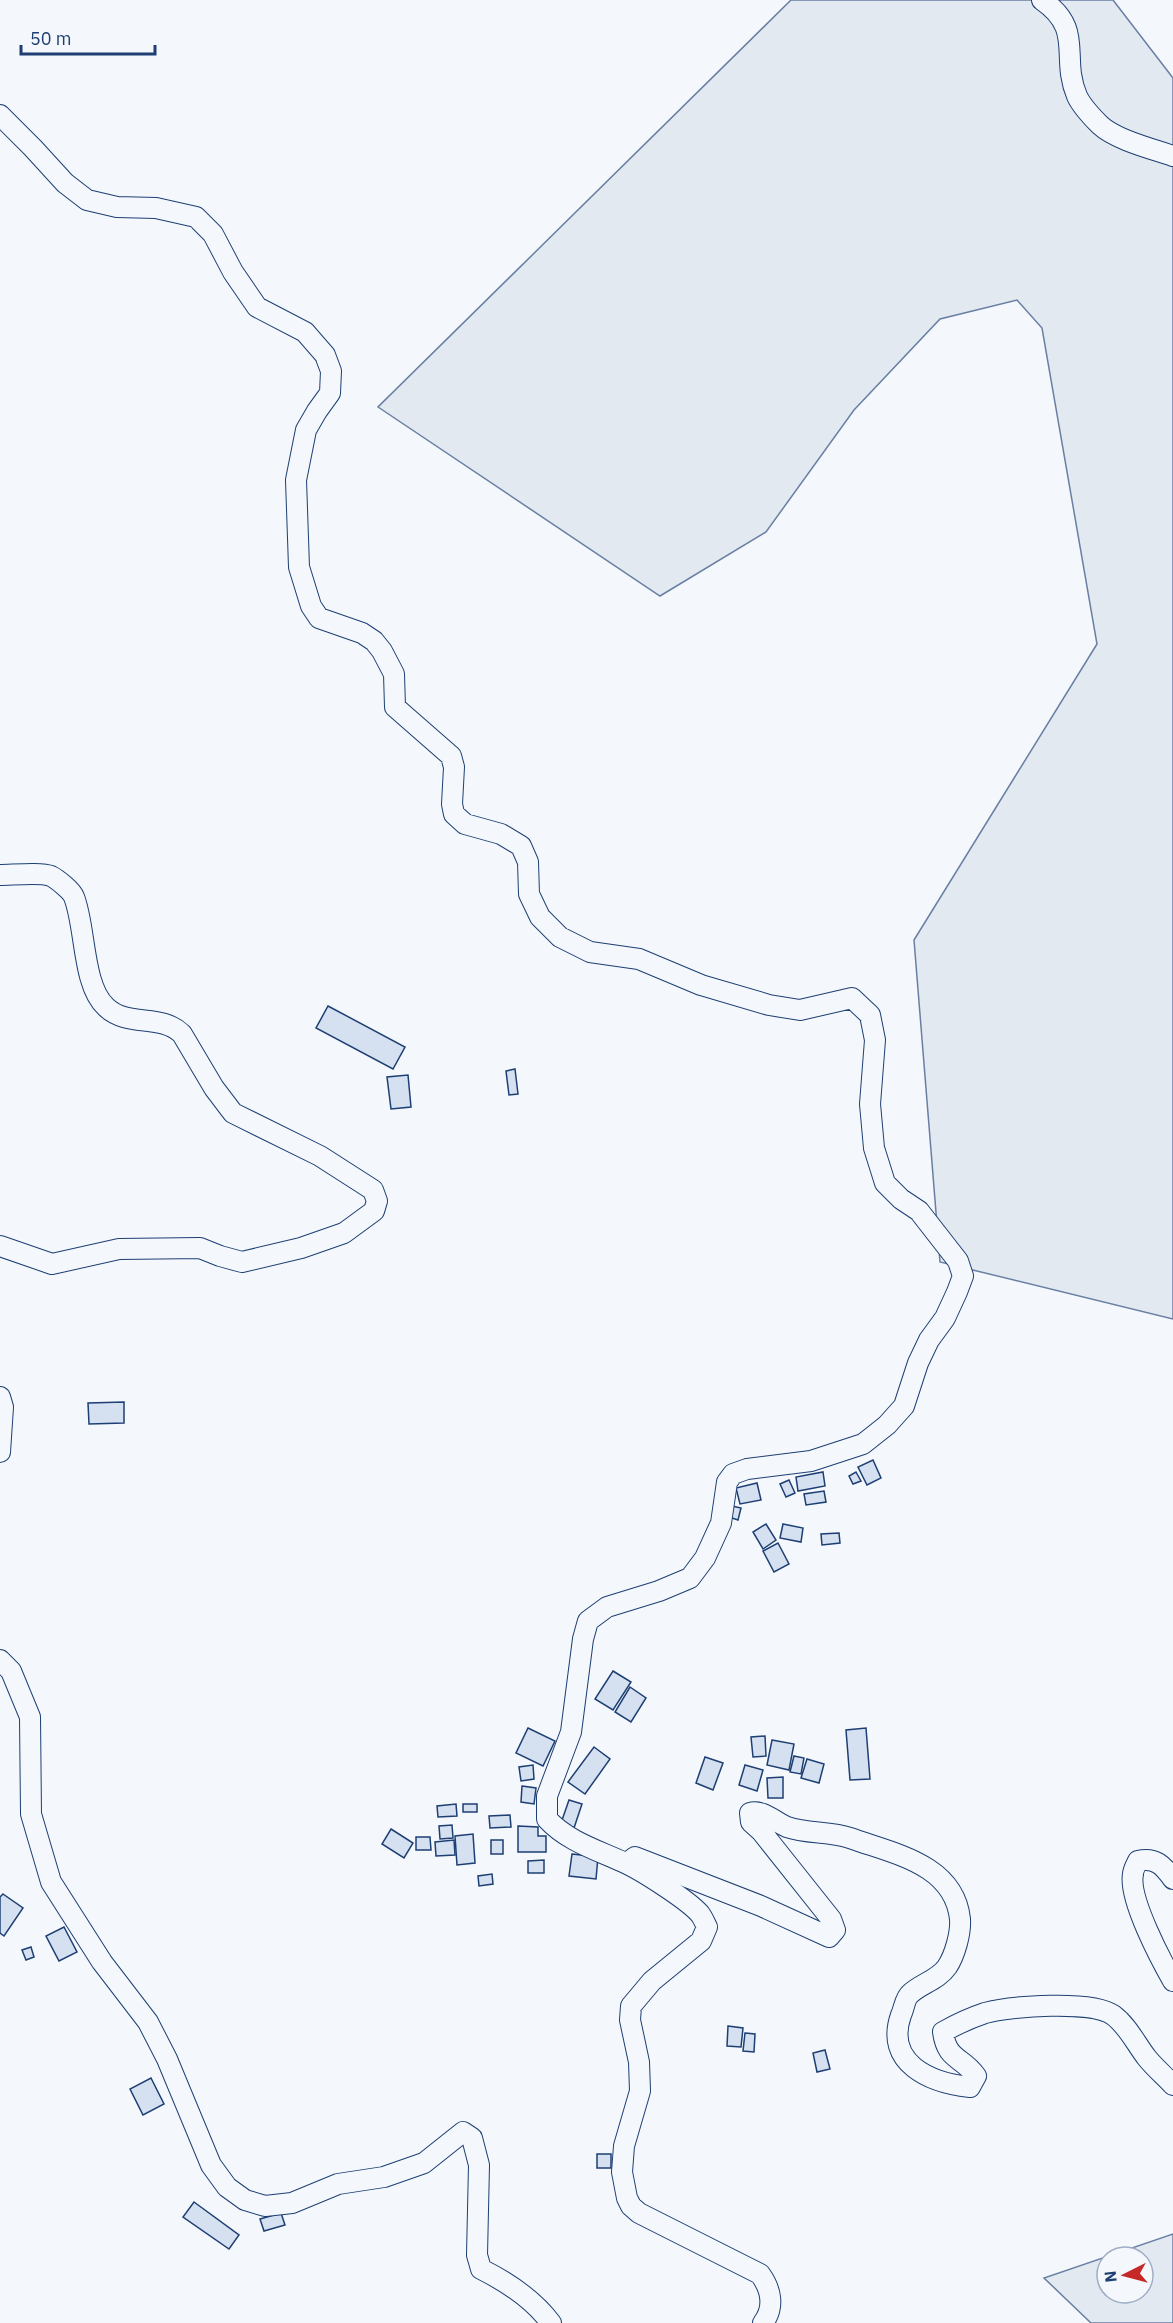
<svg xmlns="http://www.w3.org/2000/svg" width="1173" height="2323" viewBox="0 0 1173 2323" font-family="'IBM Plex Sans',sans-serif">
	<rect width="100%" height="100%" fill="#f4f7fb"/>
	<g fill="#e3e9f0" stroke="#687fa3" stroke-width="1.5" fill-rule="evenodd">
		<polygon points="791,0 1113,0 1173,78 1173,1319 940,1262 914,940 1097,644 1042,328 1017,300 940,319 854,410 766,532 660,596 378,407"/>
		<path d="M1173,2234V2323H1091L1044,2278ZM1107,2257H1143V2293H1107Z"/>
	</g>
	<g fill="#d5e0f0" stroke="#1d3f73" stroke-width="1.5">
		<polygon points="328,1006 405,1047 393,1069 316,1028"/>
		<polygon points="515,1069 518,1094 509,1095 506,1071"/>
		<polygon points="408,1075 411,1107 391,1109 387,1077"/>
		<polygon points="124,1402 124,1423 89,1424 88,1403"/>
		<polygon points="873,1460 881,1478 867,1485 858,1467"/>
		<polygon points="823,1472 825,1486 798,1491 796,1477"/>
		<polygon points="856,1472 861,1481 853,1484 849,1476"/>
		<polygon points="789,1480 795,1493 786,1497 780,1484"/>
		<polygon points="757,1483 761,1500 740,1504 736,1488"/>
		<polygon points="824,1491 826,1502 806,1505 804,1494"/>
		<polygon points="732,1506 741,1508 738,1520 729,1517"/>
		<polygon points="766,1524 776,1540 763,1549 753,1532"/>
		<polygon points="783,1524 803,1528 801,1542 780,1538"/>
		<polygon points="839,1533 840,1543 822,1545 821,1534"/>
		<polygon points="778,1543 789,1564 774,1572 763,1551"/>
		<polygon points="613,1671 631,1682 613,1710 595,1699"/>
		<polygon points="630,1687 646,1698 631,1722 615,1712"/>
		<polygon points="528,1728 555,1741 543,1766 516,1753"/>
		<polygon points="866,1728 870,1779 850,1780 846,1730"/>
		<polygon points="765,1736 766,1756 753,1757 751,1737"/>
		<polygon points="772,1740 794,1744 789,1770 767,1765"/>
		<polygon points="594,1747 610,1759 585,1794 568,1782"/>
		<polygon points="794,1756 804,1758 801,1774 790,1772"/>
		<polygon points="705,1757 723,1763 713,1790 696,1783"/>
		<polygon points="807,1759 824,1764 819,1783 801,1778"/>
		<polygon points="533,1765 534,1779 521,1781 519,1767"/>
		<polygon points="745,1765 763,1770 757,1791 739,1785"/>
		<polygon points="783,1777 783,1798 768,1798 767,1778"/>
		<polygon points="522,1786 536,1788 534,1804 521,1802"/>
		<polygon points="569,1800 582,1804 574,1828 561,1823"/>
		<polygon points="456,1804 457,1816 438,1817 437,1806"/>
		<rect x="463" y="1804" width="14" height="8"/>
		<polygon points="510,1815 511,1827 490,1828 489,1816"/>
		<polygon points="452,1825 453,1838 440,1839 439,1826"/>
		<polygon points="518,1826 538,1827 538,1836 546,1836 546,1852 518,1852"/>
		<polygon points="391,1829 413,1843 404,1858 382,1844"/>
		<polygon points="473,1834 475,1863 457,1865 455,1836"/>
		<polygon points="416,1837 430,1837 431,1850 416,1850"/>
		<polygon points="454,1840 455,1855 436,1856 435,1842"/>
		<rect x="491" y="1840" width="12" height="14"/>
		<polygon points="572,1854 598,1857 596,1879 569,1876"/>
		<polygon points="544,1860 544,1873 528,1873 528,1861"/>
		<polygon points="492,1874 493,1884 479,1886 478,1876"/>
		<polygon points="3,1894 23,1908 4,1936 0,1933 0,1897"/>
		<polygon points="64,1927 77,1952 59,1961 46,1936"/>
		<polygon points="31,1947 34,1957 26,1960 22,1950"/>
		<polygon points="728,2026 743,2028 741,2047 727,2046"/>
		<polygon points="745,2033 755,2034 754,2052 743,2051"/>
		<polygon points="825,2050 830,2069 817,2072 813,2053"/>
		<polygon points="151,2078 164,2104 143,2115 130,2089"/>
		<rect x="597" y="2154" width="14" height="14"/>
		<polygon points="194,2202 239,2235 229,2249 183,2217"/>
		<polygon points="281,2213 285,2225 264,2231 260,2219"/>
	</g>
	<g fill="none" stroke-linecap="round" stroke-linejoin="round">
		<g stroke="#1d3f73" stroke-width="22">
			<g id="minor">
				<path d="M1042,0C1085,30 1060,56 1077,96C1081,105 1093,118 1100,125C1116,140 1153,149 1173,156"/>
				<path d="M0,115L33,148L65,183L87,200L117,207L156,208L196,217L213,234L233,272L257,307L305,332L325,355L331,371L330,393L317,411L306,430L296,480L299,567L311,606L319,618L362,633L374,641L382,651L394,674L395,707L451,756L454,767L452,804L454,814L465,824L501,834L521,846L528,862L529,894L540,917L560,937L590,952L639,959L701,985L769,1005L800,1010L852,998L870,1015L875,1040L870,1104L874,1148L885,1183L901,1199L919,1211L958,1261L963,1276L957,1292L945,1318L929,1340L918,1363L904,1406L887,1425L863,1444L811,1461L747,1469L733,1474L727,1482L721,1523L705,1558L690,1578L659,1591L607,1607L588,1621L583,1639L571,1732L547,1796V1819C567,1841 597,1850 623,1862C641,1870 688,1900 700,1914C703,1918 705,1923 707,1927L701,1941L652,1981L631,2006L630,2020L639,2062L640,2091L624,2146L622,2172L627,2198L631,2206L639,2213L760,2274C771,2289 775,2307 763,2323"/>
				<path d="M0,875C12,875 41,872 51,876C57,879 72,891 74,897C86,927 82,985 106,1007C128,1028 161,1013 182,1034L214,1088L233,1113L320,1156L373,1190L377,1201L374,1211L344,1233L301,1248L242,1262L220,1256L200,1248L119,1249L52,1264L0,1246"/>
				<polyline points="0,1397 3,1407 0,1452"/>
				<path d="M0,1660L11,1671L30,1717L31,1814L51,1882L102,1962L148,2022L167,2059L211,2165L227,2187L245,2200L265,2206L292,2203L338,2184L384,2177L424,2163L463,2132L472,2138L479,2165L477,2255L481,2269C507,2282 533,2299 551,2323"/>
				<path d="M631,1860L635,1857L761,1906L829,1937L835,1930L831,1919L761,1831L751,1822L750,1813C762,1809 775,1822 787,1827C807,1834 830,1831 850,1838C894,1854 954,1864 960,1919C961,1933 955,1955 947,1967C938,1980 920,1984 910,1994C905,1998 904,2009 901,2015C884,2063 930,2083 970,2087L976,2076C962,2056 947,2061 943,2032C957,2024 970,2018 985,2013C1010,2006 1092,2000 1113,2015C1128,2026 1136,2044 1147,2058C1155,2068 1165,2076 1173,2085"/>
				<path d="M1173,1879C1163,1865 1155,1857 1138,1861C1136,1865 1133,1870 1133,1874C1128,1898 1161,1960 1173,1981"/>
			</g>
		</g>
		<use href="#minor" stroke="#f4f7fb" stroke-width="20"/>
	</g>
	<g transform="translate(1125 2275) rotate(264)"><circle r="28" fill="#f4f7fb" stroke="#9eadc5" stroke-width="1.5"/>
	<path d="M0-4.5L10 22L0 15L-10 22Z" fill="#c62828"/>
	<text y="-9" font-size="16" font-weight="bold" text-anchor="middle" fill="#1d3f73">N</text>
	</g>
	<path d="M21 45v9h134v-9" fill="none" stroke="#1d3f73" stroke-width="3"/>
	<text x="30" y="45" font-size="18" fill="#1d3f73" stroke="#f4f7fb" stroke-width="4.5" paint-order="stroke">50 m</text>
</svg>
